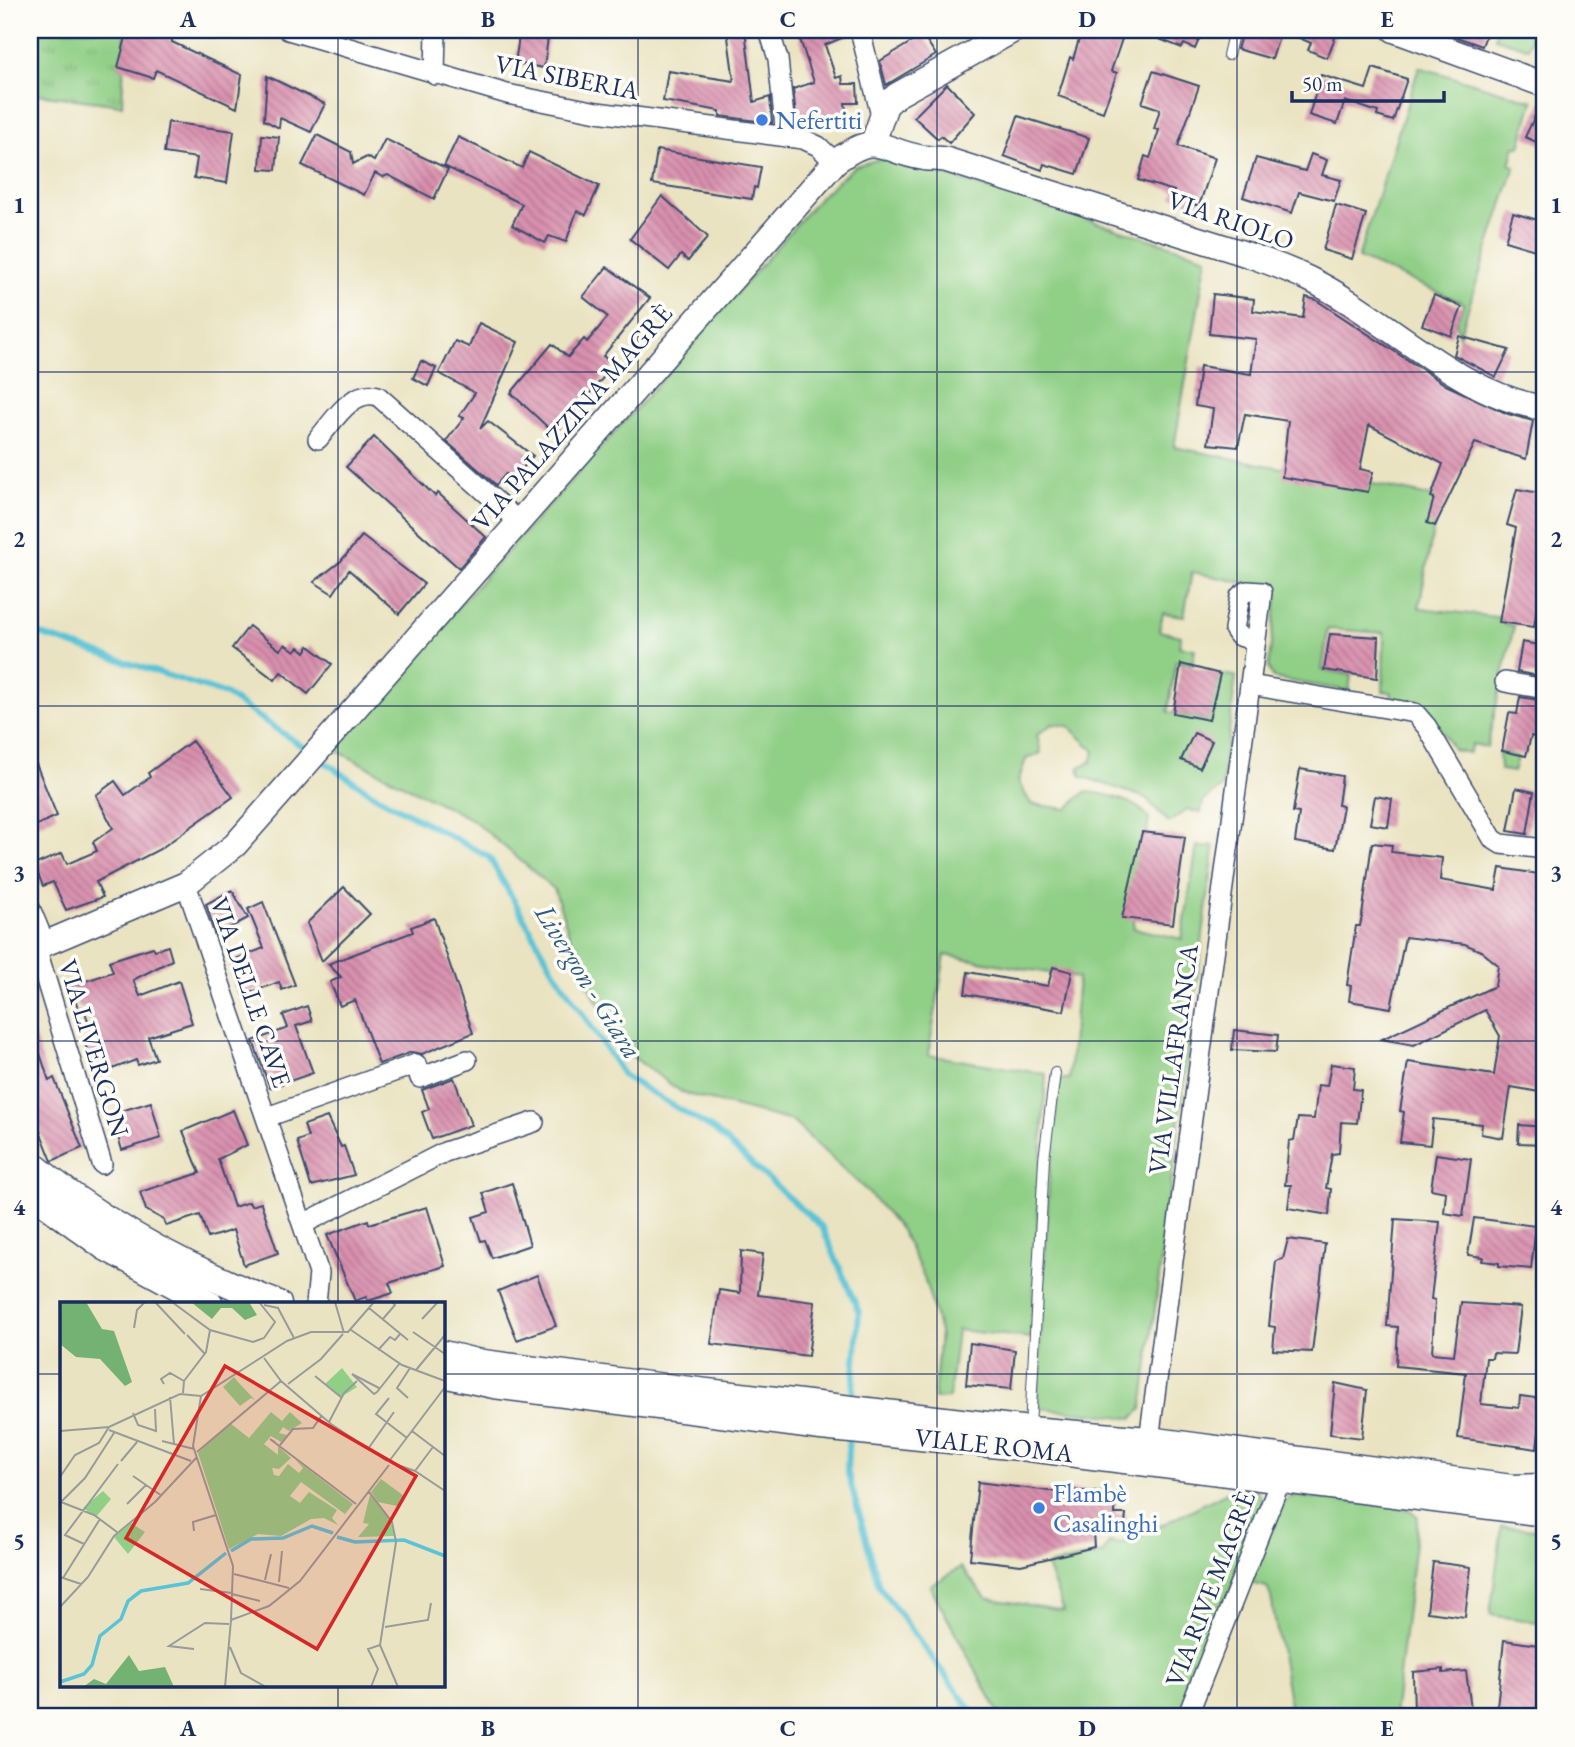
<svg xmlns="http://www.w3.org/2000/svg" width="1575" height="1747" viewBox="0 0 1575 1747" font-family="'EB Garamond',serif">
	<defs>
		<pattern id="park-tufts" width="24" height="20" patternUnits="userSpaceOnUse" patternTransform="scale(1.75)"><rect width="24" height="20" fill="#90cf86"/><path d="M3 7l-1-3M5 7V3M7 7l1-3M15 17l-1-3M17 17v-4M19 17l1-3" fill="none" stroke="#75a871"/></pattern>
		<pattern id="building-back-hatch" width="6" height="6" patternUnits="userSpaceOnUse" patternTransform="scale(1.75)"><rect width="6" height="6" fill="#d990ad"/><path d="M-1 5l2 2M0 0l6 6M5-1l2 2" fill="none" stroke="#af7690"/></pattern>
	</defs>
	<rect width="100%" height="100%" fill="#fdfcf7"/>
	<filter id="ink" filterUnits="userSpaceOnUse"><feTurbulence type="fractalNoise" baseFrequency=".0143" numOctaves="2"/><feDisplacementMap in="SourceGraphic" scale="14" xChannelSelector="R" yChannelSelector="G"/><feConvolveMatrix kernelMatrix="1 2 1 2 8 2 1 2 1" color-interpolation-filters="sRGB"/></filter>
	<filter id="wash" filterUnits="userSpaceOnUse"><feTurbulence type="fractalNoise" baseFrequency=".00686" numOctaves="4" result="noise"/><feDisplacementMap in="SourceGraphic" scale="28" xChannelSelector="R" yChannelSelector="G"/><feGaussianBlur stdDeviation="1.57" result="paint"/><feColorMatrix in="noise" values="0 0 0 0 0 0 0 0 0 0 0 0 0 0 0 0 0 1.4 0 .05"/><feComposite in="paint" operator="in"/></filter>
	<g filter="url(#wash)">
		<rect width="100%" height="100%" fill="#eae3c1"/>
		<g fill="#90cf86" stroke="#567f72" stroke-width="2">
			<polygon points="1497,30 1534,30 1528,48 1495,38"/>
			<polygon points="1419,67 1533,101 1520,146 1515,146 1510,165 1515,166 1459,336 1456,324 1464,303 1358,258"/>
			<path d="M887,157L1207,257L1174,447L1281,468L1293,467L1439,498L1419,608L1505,618L1504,624L1514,626L1487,747L1472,744L1469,753L1454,750C1435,720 1429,705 1393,699L1391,692L1383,691L1384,633L1328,629L1322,670L1351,675L1349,691L1273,678L1268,668L1278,590L1192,572L1184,616L1163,613L1159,631L1181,636L1179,647L1195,649L1192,664L1176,661L1168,712L1208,720L1220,674L1236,676L1222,787L1203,801L1201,813L1187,809L1169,823L1146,798L1081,776L1079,767L1091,762L1095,751L1068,726L1052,724L1037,735L1041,753L1026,759L1018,782L1031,804L1067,809L1085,792C1105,793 1137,801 1149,818L1133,928L1182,939L1197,846L1205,848L1212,845L1214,849L1142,1409L1133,1418L1040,1408L1037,1405L1050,1164L1059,1083L1061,1079H1069L1078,978L945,955L928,1055L1046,1074L1031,1338L957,1330L949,1398L934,1399L940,1332L924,1277L901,1230L867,1191L792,1121L683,1093L626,1052L584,978L554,889L473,820L331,748L667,374L820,197L855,166Z"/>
			<polygon points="1499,752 1518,757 1514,772 1500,770"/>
			<polygon points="1237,1487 1256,1489 1263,1504 1181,1717 1001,1717 930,1586 961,1567 986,1598 1064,1611 1047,1566 1103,1553 1110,1542 1118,1544 1134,1539"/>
			<polygon points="1292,1496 1393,1506 1410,1510 1418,1517 1394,1717 1292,1717 1271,1597 1267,1587 1247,1582 1279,1505"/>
			<polygon points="1502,1526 1545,1530 1545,1623 1490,1615"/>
		</g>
		<polygon fill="url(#park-tufts)" stroke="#567f72" stroke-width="2" points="30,30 125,30 122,105 30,93"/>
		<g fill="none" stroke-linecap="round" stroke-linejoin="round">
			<g stroke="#5ac3d5" stroke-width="6">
				<polyline points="30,631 225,694 309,751"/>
				<polyline points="320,759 374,795 489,857 554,971 624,1076 714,1130 822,1227 859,1312 852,1401"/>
				<polyline points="849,1436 847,1470 879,1586 976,1717"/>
			</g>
		</g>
		<g id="blocks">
			<g fill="url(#building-back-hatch)">
				<polygon points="128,30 141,30 172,39 172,42 242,75 237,108 156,70 153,78 118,67"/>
				<polygon points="520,30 549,30 544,68 515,63"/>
				<polygon points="727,30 745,30 754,102 770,97 772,123 720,116 720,111 663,101 668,71 734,81"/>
				<polygon points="797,30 848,30 849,35 825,45 836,78 842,76 843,84 857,84 858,103 845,103 847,114 797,126 793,89 814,82"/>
				<polygon points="1082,30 1095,30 1122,39 1111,71 1117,73 1103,112 1058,96 1070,57 1073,59"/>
				<polygon points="1149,30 1203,30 1195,49 1184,44 1182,48 1139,31"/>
				<polygon points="1243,30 1281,30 1272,59 1237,49"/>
				<polygon points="1281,30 1322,30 1336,35 1327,58 1308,50 1311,43"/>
				<polygon points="1437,30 1488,30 1482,46"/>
				<polygon points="923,35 936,55 886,85 880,61"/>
				<polygon points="1373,68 1407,79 1393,121 1377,116 1378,112 1345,101 1337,124 1309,115 1321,75 1366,89"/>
				<polygon points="1153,71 1199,86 1178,146 1215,158 1199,206 1172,197 1174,191 1138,180 1145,156 1150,158 1159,130 1154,129 1160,109 1142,103"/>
				<polygon points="267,76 325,104 311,132 280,118 279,128 264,120"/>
				<polygon points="947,84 975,113 949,143 941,136 938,139 914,117"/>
				<polygon points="1543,99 1545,100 1545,146 1525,137"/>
				<polygon points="1018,116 1089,138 1077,174 1044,164 1042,170 1004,156"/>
				<polygon points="168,122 234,131 227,183 194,178 197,158 164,153"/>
				<polygon points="262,135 279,137 276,170 260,169"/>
				<polygon points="317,135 351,152 353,164 367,157 374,161 385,139 448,169 434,199 388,175 383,177 375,173 364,195 302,165"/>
				<polygon points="458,137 522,168 529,152 599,186 586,215 577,211 566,242 549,236 545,243 512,225 522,204 444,166"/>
				<polygon points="657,150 761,167 757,188 754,187 752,199 652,184"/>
				<polygon points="1311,154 1327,160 1322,175 1341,180 1334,201 1299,192 1292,213 1243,197 1256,158 1305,171"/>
				<polygon points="662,196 708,237 688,261 681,255 669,270 630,239"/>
				<polygon points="1336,205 1366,214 1352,259 1323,250"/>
				<polygon points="1513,213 1545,222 1545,253 1505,241"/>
				<polygon points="607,267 650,298 603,356 614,365 555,434 511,393 552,344 568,357 584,339 587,342 608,317 583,297"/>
				<polygon points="1213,294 1254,299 1253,311 1303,318 1306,297 1316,300 1446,385 1508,414 1533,421 1526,459 1475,443 1435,526 1427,523 1434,498 1431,497 1443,464 1369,425 1360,469 1373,472 1368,492 1282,477 1288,421 1245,414 1238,447 1208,444 1213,409 1195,406 1200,366 1251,374 1256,339 1209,334"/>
				<polygon points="1434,295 1462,307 1451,336 1422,325"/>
				<polygon points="479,323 518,342 480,429 488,421 533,456 513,480 506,474 496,485 446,441 464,418 459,416 475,393 439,373 455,341 469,347"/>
				<polygon points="1459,336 1509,350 1496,377 1454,355"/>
				<polygon points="421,361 436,368 428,386 413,378"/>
				<polygon points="374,437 435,496 438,493 486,537 459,568 346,467"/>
				<polygon points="1517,489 1545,494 1545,561 1534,627 1499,622 1516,528 1507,525"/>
				<polygon points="362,536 424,584 399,614 349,570 333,594 314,582 341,561"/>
				<polygon points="249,626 280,650 285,644 295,651 299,647 305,652 309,646 332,664 308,694 281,672 275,680 232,648"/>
				<polygon points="1330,634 1379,637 1377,678 1324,670"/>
				<polygon points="1522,642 1545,646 1545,677 1517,672"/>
				<polygon points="1181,664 1220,674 1209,720 1173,713"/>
				<polygon points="1520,697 1545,701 1545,740 1531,736 1526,756 1502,751 1509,713 1517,714"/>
				<polygon points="1194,733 1212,741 1200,768 1181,760"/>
				<polygon points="192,741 233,797 160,849 96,882 103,897 66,910 53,882 43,886 34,865 62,853 67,864 97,851 93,842 113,828 96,795 115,781 125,795 150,777 148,773"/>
				<polygon points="30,749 57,816 30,828"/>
				<polygon points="1300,769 1342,776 1338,805 1343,806 1335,849 1295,842 1299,813 1293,812"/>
				<polygon points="1516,788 1534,792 1527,834 1508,831"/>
				<polygon points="1375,796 1392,799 1388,827 1370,824"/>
				<polygon points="1142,832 1185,837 1173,924 1122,918"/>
				<polygon points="1372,843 1392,845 1391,852 1442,858 1440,880 1496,890 1500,868 1545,875 1545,1093 1511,1087 1503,1138 1481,1134 1482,1124 1433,1119 1430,1145 1400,1142 1404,1112 1400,1111 1408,1062 1494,1075 1500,1036 1485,1010 1414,1045 1382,1039 1495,986 1498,965 1481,951 1465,944 1405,937 1391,1008 1349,1001 1351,986 1347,985 1356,926 1360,926 1362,916"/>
				<polygon points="344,887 370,914 322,961 307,923"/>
				<polygon points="232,890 248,918 216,935 206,904"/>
				<polygon points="263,902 295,985 282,990 279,982 244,995 231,961 264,948 248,909"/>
				<polygon points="434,918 473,1033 422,1054 412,1052 379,1064 355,1000 340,1006 330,982 341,977 328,964 413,932 411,927"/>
				<polygon points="168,946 172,960 133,980 140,996 179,981 192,1023 148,1037 156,1059 138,1065 136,1060 96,1075 85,1043 95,1039 83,1007 78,1008 71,986 113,972 109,961 153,947 155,950"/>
				<polygon points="1053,967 1072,972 1064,1011 965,994 968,972 1048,986"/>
				<polygon points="307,1006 312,1021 296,1026 313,1073 270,1088 253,1041 288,1028 283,1015"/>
				<polygon points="1234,1030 1278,1035 1276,1052 1232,1050"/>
				<polygon points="33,1032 49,1081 54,1078 82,1148 52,1161 30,1106 30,1033"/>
				<polygon points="1331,1064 1355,1067 1353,1089 1361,1090 1357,1123 1341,1122 1339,1153 1332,1154 1326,1188 1331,1189 1329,1215 1288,1208 1291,1185 1285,1185 1289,1141 1294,1140 1298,1118 1314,1119 1318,1085 1327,1086"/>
				<polygon points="454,1078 471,1125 432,1139 422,1112 429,1109 422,1090"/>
				<polygon points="151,1102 161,1138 122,1150 111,1114"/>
				<polygon points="233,1110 247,1145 218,1159 234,1207 249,1202 251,1206 261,1203 278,1253 244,1265 233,1230 208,1238 200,1215 166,1226 164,1220 146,1210 140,1192 200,1173 183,1131"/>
				<polygon points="327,1117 341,1147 344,1146 354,1175 311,1186 297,1141 308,1137 304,1125"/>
				<polygon points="1519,1125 1545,1127 1545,1144 1518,1143"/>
				<polygon points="1436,1154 1471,1159 1463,1216 1444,1213 1446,1192 1431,1189"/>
				<polygon points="512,1183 530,1245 492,1258 485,1240 481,1241 473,1217 489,1212 483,1193"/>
				<polygon points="427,1207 445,1266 389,1283 393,1293 368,1301 366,1297 355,1301 327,1235 368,1220 369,1224"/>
				<polygon points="1474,1218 1536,1226 1531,1269 1499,1266 1499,1263 1482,1261 1483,1257 1468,1255"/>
				<polygon points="1395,1219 1440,1222 1431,1299 1435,1300 1432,1353 1454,1355 1461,1303 1521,1307 1515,1354 1493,1353 1492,1358 1486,1358 1481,1404 1519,1408 1520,1396 1543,1399 1537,1449 1458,1438 1466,1373 1396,1366 1398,1327 1387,1326"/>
				<polygon points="1288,1239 1325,1244 1312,1352 1273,1350 1275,1327 1269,1326 1276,1261 1283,1259"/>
				<polygon points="741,1251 763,1254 758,1295 815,1302 808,1356 711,1344 719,1290 740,1293"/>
				<polygon points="537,1275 556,1326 517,1340 498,1291"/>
				<polygon points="970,1343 1015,1350 1011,1389 966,1385"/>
				<polygon points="1335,1383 1367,1390 1362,1438 1330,1434"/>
				<polygon points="978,1482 1064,1493 1065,1490 1116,1493 1115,1514 1126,1514 1124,1534 1093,1532 1094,1547 1021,1565 970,1559"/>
				<polygon points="1433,1562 1471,1567 1465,1617 1427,1612"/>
				<polygon points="1504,1640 1545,1646 1545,1717 1496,1717"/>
				<polygon points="1443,1669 1443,1673 1466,1671 1471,1709 1450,1712 1451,1717 1414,1714 1413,1672"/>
			</g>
		</g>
	</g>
	<g filter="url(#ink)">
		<use href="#blocks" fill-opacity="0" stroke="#3a4a6d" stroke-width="2"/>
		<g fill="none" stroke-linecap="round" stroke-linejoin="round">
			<g stroke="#3a4a6d" stroke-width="12">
				<g id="service">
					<polyline points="1228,55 1234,30"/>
					<polyline points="1030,1428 1044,1159 1055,1073"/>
				</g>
			</g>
			<g stroke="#3a4a6d" stroke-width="22">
				<g id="minor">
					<polyline points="288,30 507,94 597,112 803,139 818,146 835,162"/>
					<polyline points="769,30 778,59 786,137"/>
					<polyline points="860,30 881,116"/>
					<polyline points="435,75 436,30"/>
					<path d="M318,439C333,422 352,388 378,396L519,522"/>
					<polyline points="1505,682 1545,689"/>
					<polyline points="1250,685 1415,713 1427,727 1493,839 1501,844 1545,849"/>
					<polyline points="186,884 319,1273 316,1304"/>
					<polyline points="30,908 45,944"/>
					<polyline points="36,947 102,1164"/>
					<polyline points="267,1117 416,1064 420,1078 467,1060"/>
					<polyline points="303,1224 445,1152 534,1122"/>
					<polyline points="1149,1440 1250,685 1262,592 1247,591 1240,596 1234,629 1239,636 1256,641"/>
					<polyline points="1187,1717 1281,1479"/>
				</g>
			</g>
			<g stroke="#3a4a6d" stroke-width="27">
				<g id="tertiary">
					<polyline points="1394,30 1545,85"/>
					<polyline points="873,143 886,105 897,95 1014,30"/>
					<path d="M30,950L186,884L235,845L835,162C879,129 879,151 924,158C932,159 939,158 947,160C1021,183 1095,207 1169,230C1216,245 1265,258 1309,279C1387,317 1459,396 1545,408"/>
				</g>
			</g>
			<g stroke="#3a4a6d" stroke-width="29">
				<g id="secondary">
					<path d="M30,1163C103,1225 190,1270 278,1304"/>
					<polyline points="30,1192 105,1247 210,1304"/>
					<polyline points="443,1354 476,1362 640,1384 1030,1430 1149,1440 1512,1488 1545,1487"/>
					<polyline points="443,1374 494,1385 821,1427 1029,1448 1545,1513"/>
				</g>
			</g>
			<use href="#service" stroke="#fff" stroke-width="10"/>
			<use href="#minor" stroke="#fff" stroke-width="19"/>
			<use href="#tertiary" stroke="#fff" stroke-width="24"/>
			<use href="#secondary" stroke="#fff" stroke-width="26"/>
		</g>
	</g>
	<path fill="none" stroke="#1b2f5e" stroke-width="2" stroke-opacity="0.55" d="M338,30V1304M638,30V1717M937,30V1717M1237,30V1717M30,372H1545M30,706H1545M30,1041H1545M30,1374H61M443,1374H1545M338,1686V1717"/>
	<g fill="#3f7fe0" stroke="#fdfcf7" stroke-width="2.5">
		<circle cx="762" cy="120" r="7"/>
		<circle cx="1039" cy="1508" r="7"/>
	</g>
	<g text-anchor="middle" stroke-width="7" stroke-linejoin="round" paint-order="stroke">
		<g font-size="26" fill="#1b2f5e" stroke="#fdfcf7">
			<text transform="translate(567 77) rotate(11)" y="9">VIA SIBERIA</text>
			<text transform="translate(1231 220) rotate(19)" y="9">VIA RIOLO</text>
			<text transform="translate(572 417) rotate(-49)" y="9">VIA PALAZZINA MAGRÈ</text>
			<text transform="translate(251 992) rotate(71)" y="9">VIA DELLE CAVE</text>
			<text transform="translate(94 1048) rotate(73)" y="9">VIA LIVERGON</text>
			<text transform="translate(1173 1059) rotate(-82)" y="9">VIA VILLAFRANCA</text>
			<text transform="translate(994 1445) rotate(6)" y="9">VIALE ROMA</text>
			<text transform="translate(1210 1589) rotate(-69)" y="9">VIA RIVE MAGRÈ</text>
		</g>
		<g font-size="26" fill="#366cbe" stroke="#fdfcf7" text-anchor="start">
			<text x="776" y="129">Nefertiti</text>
			<text x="1053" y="1502">Flambè<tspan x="1053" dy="30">Casalinghi</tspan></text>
		</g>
		<g font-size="28" font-style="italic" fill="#2e5b82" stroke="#fdfcf7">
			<text transform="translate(589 981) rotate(58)" y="10">Livergon - Giara</text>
		</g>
	</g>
	<g transform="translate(60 1302)">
		<rect width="385" height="385" fill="#eae3c1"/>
		<path d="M282,66L297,85L281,95L265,82ZM174,75L178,80L195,98L191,96L180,104L163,85ZM211,110L222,119L230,110L242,121L229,129L223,125L219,131L227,133L221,140L211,134L204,142L218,153V144L231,156L219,167L212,166L214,173L219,174L228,162L239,171L243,166L235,157L293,202L285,212L241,180L230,194L240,201L249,190L277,208L272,216L278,223L264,216L251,217L221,234L198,232L169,247L138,151L170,121L189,136ZM321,177L344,194L337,204L318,200L311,190ZM310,193L331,219L334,234L298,235L309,222L303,221Z" fill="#90cf86"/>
		<path d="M0,0H26L42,27L54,29L72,80L65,84L40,57L16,55L0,42ZM131,0H189L197,13L185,18L172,6H161L152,17ZM69,353L79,369L105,365L114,385H23L34,377L46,382Z" fill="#74b273"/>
		<path d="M43,189L51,197L36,215L23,206ZM71,221L85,230L68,252L54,235Z" fill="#90cf86"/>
		<path fill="none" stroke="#5ac3d5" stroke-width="3.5" d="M277,235L295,240L344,238L385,254M171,249L191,237L223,236L252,224L273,231M0,380L24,372L32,363L40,334L61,317L68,299L81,289L128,281L166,251"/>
		<path fill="none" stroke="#979b99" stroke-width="2" d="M95,0L125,32M112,0L150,28L193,40L204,36L215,20L199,0M275,0L284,31M204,3L218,6L234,36M309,6L348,38M362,17L378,0M322,18L335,3L332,0M74,26L77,8L85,0M291,28L342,63L385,79M353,30L385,52M127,33L145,52M318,48L330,35L335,38L340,32M204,56L221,79L271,122L327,159M356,68L385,33M255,74L282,96M104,82L101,77L110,71L124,79M228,82L261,57L283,32M319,86L292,72L314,92L317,90L340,61M123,91L124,79L146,50L150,28M141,94L133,144L173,264L171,318M141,94L227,39L251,30H288L314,0M110,95L114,142M329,96L316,112L347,136M348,96L337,86L350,66M73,111L78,123L96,129L95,107M269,120L284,91L297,79M49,128L131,159M0,129L49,125L120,92L141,94M352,129L385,154M102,139L134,147M215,140L210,137L296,202M220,143L233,127L253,126L262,113M308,147L334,110M137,150L221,79M330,158L385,85M61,159L77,140M332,161L355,169L385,189M355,169L373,145M73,174L102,194M0,175L15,153L39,141L49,125M309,190L332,220L336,240L320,343L338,385M1,200L34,213L57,230M0,201L25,176L54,131M67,202L86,183M134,229L133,220L156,213M24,242L5,233L58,162M174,272L229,286M0,275L21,282M3,276L40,217M205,278L211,252M219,280L222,249M140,287L172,291M172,292L200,299M0,305L28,275L54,234L95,200L137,155M171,318L209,304L240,279L329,163M325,325L368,318L371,301M170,345L181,371L206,385M134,347L109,344L145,321L169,322M165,385L171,318M311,385L318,367L308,347L320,343"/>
		<path fill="#d62828" fill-opacity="0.15" stroke="#d62828" stroke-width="3.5" d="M165,64L356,174L257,347L66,236Z"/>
		<rect width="385" height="385" fill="none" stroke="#1b2f5e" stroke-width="3.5"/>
	</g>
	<rect width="1575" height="1747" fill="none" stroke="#fdfcf7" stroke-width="77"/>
	<path d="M1292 91v10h152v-10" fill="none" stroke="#1b2f5e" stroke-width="3.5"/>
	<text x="1302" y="91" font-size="21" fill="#1b2f5e" stroke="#fdfcf7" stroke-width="5" paint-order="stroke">50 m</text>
	<rect x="38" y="38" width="1498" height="1670" fill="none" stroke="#1b2f5e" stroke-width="2.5"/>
	<g font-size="23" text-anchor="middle" font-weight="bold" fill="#1b2f5e">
		<text x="188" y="27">A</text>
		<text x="488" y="27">B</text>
		<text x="788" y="27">C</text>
		<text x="1087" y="27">D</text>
		<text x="1387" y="27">E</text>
		<text x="19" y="213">1</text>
		<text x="1556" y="213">1</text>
		<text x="19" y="547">2</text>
		<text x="1556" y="547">2</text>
		<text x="19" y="881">3</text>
		<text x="1556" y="881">3</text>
		<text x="19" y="1215">4</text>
		<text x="1556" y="1215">4</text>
		<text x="19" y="1549">5</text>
		<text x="1556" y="1549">5</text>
		<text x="188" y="1736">A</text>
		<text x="488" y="1736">B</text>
		<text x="788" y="1736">C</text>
		<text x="1087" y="1736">D</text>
		<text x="1387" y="1736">E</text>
	</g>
</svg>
